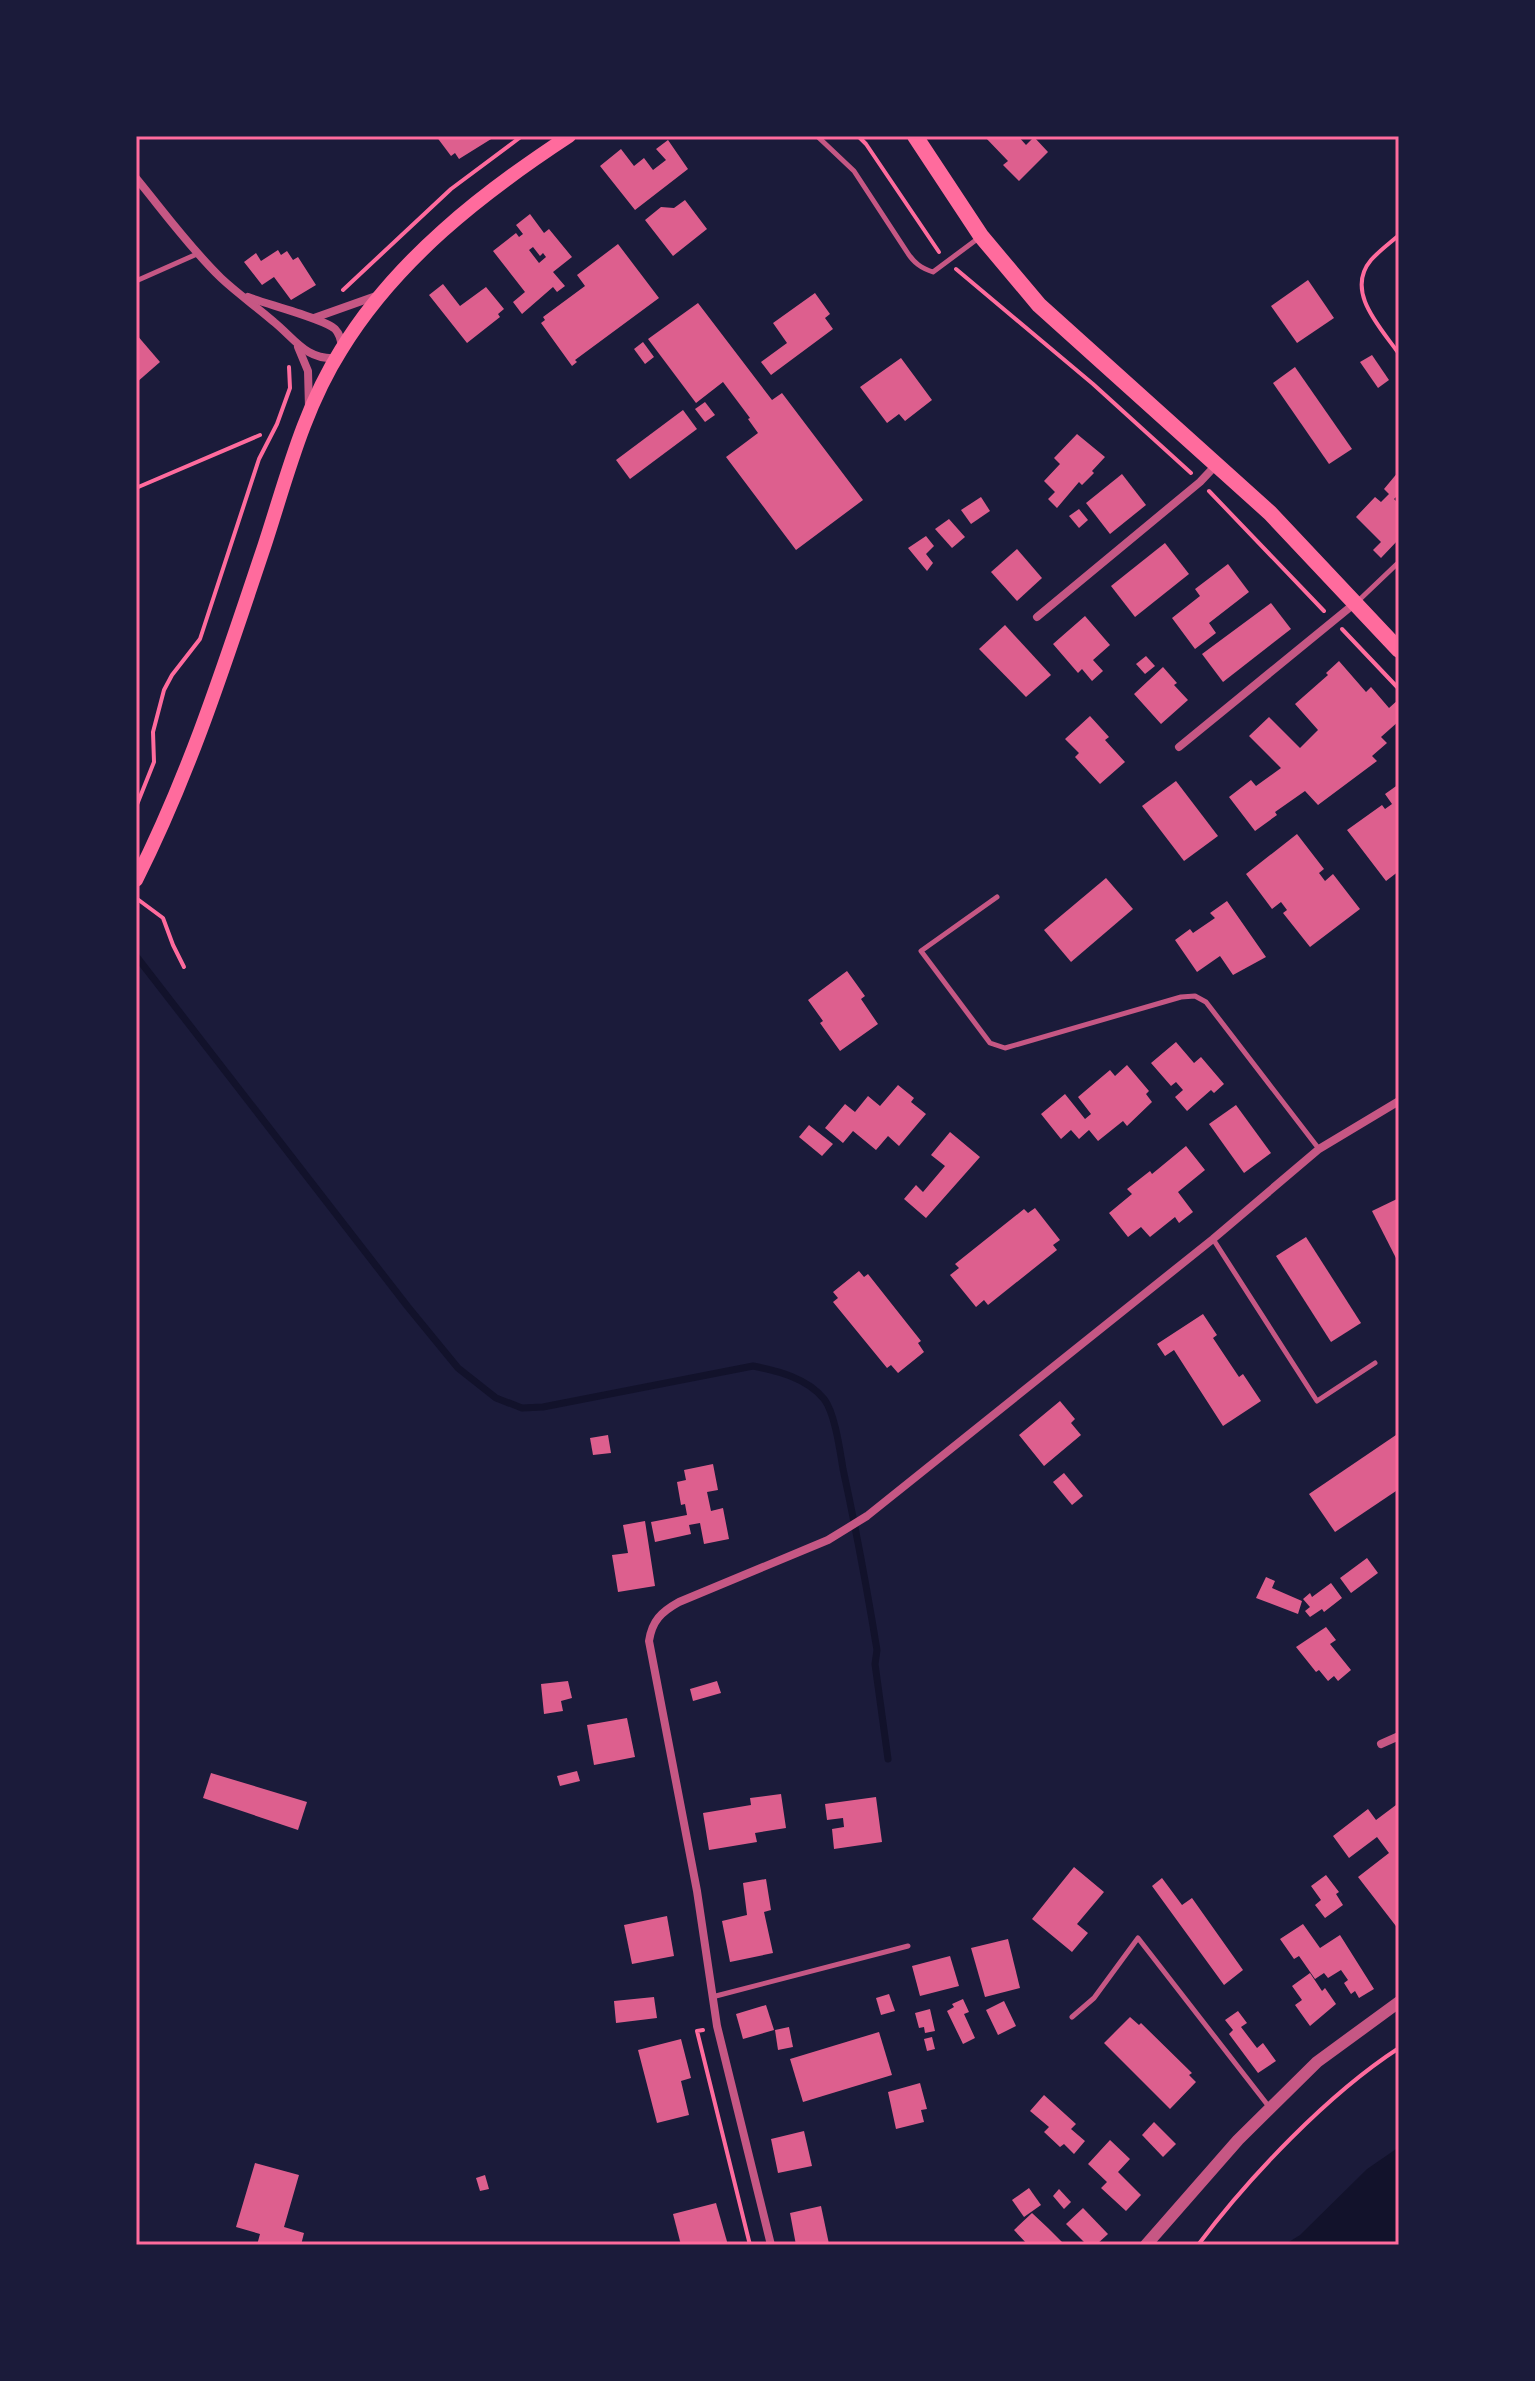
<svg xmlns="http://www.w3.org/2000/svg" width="1535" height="2381" viewBox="0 0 1535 2381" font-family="'Varela Round',sans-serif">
	<rect width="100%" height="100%" fill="#1b1b3a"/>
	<polygon fill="#12122b" points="1399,2147 1399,2245 1284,2245 1300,2235 1367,2169"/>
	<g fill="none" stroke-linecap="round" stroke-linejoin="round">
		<path stroke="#12122b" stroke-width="7" d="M136,956L408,1307L458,1368L496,1398L522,1408L543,1407L753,1366C778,1371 807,1378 824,1399C835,1413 840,1451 843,1469C856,1529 867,1589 877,1650L875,1664L888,1759"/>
	</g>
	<g fill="#dd5f8e" fill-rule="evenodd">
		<polygon points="436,136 496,136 459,159 455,153 451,156"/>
		<polygon points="984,136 1018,136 1026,145 1034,137 1048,152 1019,181 1003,165 1008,161"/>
		<polygon points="668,140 688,169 635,210 600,166 621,149 634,166 644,158 653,170 666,160 656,149"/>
		<polygon points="685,200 707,229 673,256 645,220 661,207 674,208"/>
		<path d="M530,214L544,233L549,229L572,257L553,272L565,286L557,292L553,287L522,314L513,302L525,292L493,251L516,233L519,237L523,234L516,225ZM533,247L540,256L543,253L546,257L539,263L529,250Z"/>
		<polygon points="618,244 659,298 575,360 577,362 572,366 541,323 545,320 543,317 585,286 577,275"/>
		<polygon points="278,250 281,255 287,251 293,260 298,257 316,285 291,300 274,277 262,285 244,262 256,253 261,261"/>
		<polygon points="1308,280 1334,318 1297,343 1271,306"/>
		<polygon points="443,284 460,306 486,287 504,309 498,314 500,317 467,343 429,295"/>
		<polygon points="815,293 830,314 825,318 833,329 771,375 761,362 787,343 773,323"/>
		<polygon points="698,303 772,400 782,393 863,500 796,550 726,457 758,433 748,419 750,418 723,382 696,403 648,339"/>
		<polygon points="136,334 160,362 136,383"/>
		<polygon points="643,342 654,357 645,364 634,349"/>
		<polygon points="1372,355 1389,380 1378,388 1360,362"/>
		<polygon points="901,358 932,400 905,421 899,414 887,423 860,387"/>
		<polygon points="1295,367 1352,449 1329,464 1273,383"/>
		<polygon points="705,402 715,415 705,422 695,409"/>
		<polygon points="683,410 697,429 630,479 616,460"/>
		<polygon points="1077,434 1105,457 1092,471 1094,473 1082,485 1079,482 1057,508 1048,499 1055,492 1044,481 1060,464 1054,458"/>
		<polygon points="1399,471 1399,494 1394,499 1399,504 1399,539 1381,558 1373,550 1381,542 1356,517 1375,497 1381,502 1389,494 1384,489"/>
		<polygon points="1122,474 1146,505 1110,534 1086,503"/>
		<polygon points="981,497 990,511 971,524 961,510"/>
		<polygon points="1079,509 1088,520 1079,528 1069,516"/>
		<polygon points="949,519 965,537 952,548 935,529"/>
		<polygon points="926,536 934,546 926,554 933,563 927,571 908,548"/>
		<polygon points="1165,543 1189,574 1135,617 1111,586"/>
		<polygon points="1017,549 1042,578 1017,601 991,572"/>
		<polygon points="1228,564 1249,592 1209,623 1216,633 1195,649 1172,618 1200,596 1195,589"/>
		<polygon points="1271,603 1291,629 1223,682 1202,654"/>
		<polygon points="1085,616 1110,645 1093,660 1103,671 1092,681 1082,669 1078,673 1053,644"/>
		<polygon points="1005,625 1051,675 1026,697 979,649"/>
		<polygon points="1146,656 1155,666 1145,674 1136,664"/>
		<polygon points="1339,661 1366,692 1371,687 1389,708 1399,699 1399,721 1381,737 1387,743 1372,756 1377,761 1318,805 1305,791 1275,812 1277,815 1255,831 1229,797 1251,780 1256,786 1281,768 1249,736 1269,717 1300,748 1318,730 1295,704 1328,675 1326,673"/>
		<polygon points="1163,667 1177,683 1174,685 1188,700 1161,724 1134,694"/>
		<polygon points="1090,716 1109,737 1105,740 1125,762 1100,784 1075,757 1079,753 1065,739"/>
		<polygon points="1176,781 1218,836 1184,861 1142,806"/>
		<polygon points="1399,784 1399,871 1386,881 1347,830 1382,805 1385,809 1392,804 1385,794"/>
		<polygon points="1297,834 1324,869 1319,873 1325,881 1333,874 1360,909 1310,947 1283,913 1287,910 1281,902 1272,909 1246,874"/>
		<polygon points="1106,878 1133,909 1071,962 1044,930"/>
		<polygon points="1227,901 1266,957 1233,975 1220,956 1197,972 1175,940 1190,929 1193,933 1215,918 1210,913"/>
		<polygon points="847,971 865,996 861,999 878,1024 840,1051 820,1023 823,1021 808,1000"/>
		<polygon points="1176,1042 1194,1063 1201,1057 1224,1084 1214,1093 1211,1090 1187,1111 1175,1097 1183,1090 1176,1082 1171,1086 1151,1063"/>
		<polygon points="1127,1065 1149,1091 1146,1094 1152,1102 1127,1126 1123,1121 1098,1141 1089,1130 1079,1139 1071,1130 1061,1139 1041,1114 1065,1094 1085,1119 1091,1114 1078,1097 1110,1070 1115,1076"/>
		<polygon points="898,1085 914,1098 911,1102 926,1114 899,1146 888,1136 876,1150 853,1131 843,1143 825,1128 845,1104 855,1112 868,1096 880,1106"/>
		<polygon points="1236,1105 1271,1153 1244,1173 1209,1124"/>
		<polygon points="809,1125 833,1144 822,1156 799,1137"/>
		<polygon points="950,1132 980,1157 926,1218 904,1199 916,1185 923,1192 945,1166 931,1155"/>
		<polygon points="1186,1146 1205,1170 1178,1192 1193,1212 1179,1223 1175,1217 1150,1237 1141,1227 1128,1237 1109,1213 1132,1194 1127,1189 1150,1171 1152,1174"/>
		<polygon points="1399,1198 1399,1264 1372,1211"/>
		<polygon points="1035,1208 1060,1240 1053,1245 1057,1250 988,1305 984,1300 976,1307 950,1275 959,1268 955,1264 1024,1209 1028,1213"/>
		<polygon points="1306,1237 1361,1323 1331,1342 1276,1256"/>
		<polygon points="859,1271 864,1277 868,1274 921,1341 918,1343 924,1352 898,1373 891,1365 887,1368 833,1302 838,1298 833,1292"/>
		<polygon points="1203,1314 1217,1335 1213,1338 1239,1377 1243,1374 1261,1401 1223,1426 1174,1350 1165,1356 1157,1344"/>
		<polygon points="1060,1401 1075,1419 1071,1423 1081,1435 1044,1466 1019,1435"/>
		<polygon points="608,1435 611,1453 593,1455 590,1438"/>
		<polygon points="1396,1435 1399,1440 1399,1489 1335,1532 1309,1494"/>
		<polygon points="713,1464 718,1490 707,1492 711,1511 723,1508 729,1539 704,1544 700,1523 689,1525 691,1534 655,1542 651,1522 687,1515 685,1504 681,1505 677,1482 686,1480 684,1470"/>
		<polygon points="1064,1473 1083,1496 1072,1505 1053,1482"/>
		<polygon points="645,1521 655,1586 618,1592 612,1555 628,1553 623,1525"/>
		<polygon points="1367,1558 1378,1573 1351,1593 1340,1578"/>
		<polygon points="1266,1577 1275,1581 1272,1588 1302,1601 1298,1614 1256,1598"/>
		<polygon points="1331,1583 1342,1598 1324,1612 1322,1609 1310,1617 1305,1611 1310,1607 1303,1599 1310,1593 1312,1597"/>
		<polygon points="1326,1627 1336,1640 1330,1644 1351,1670 1338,1681 1334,1676 1328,1681 1319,1670 1316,1672 1296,1647"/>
		<polygon points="568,1681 572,1698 561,1701 563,1711 544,1714 541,1684"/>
		<polygon points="717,1681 721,1693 693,1701 690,1689"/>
		<polygon points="627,1718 635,1757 594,1765 587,1725"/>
		<polygon points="577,1771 580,1781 560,1786 557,1776"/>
		<polygon points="211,1773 307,1802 298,1830 203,1798"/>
		<polygon points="781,1794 786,1828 755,1833 757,1842 709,1850 703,1813 751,1805 750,1798"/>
		<polygon points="876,1797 882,1842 834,1849 832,1829 844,1827 843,1818 827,1820 825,1804"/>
		<polygon points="1396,1805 1399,1809 1399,1930 1358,1877 1389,1853 1377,1837 1349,1858 1333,1836 1368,1809 1376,1820"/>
		<polygon points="1074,1867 1104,1892 1077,1924 1088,1933 1072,1952 1032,1919"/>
		<polygon points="1326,1875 1339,1892 1336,1894 1343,1905 1325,1918 1315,1905 1321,1900 1311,1886"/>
		<polygon points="1162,1878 1182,1905 1192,1898 1243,1970 1224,1985 1152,1886"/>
		<polygon points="766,1879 771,1910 764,1912 773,1953 730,1962 722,1921 747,1915 743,1883"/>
		<polygon points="667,1916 674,1956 632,1964 624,1925"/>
		<polygon points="1303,1924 1320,1948 1340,1935 1374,1989 1359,1998 1355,1991 1351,1994 1344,1983 1348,1980 1341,1970 1328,1978 1324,1973 1315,1979 1299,1956 1294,1959 1280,1939"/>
		<polygon points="1008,1939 1020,1988 985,1997 971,1948"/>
		<polygon points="950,1956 959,1986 920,1996 912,1966"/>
		<polygon points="1310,1973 1322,1991 1325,1988 1336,2004 1310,2026 1295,2005 1302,2000 1292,1986"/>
		<polygon points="889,1994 895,2011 881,2015 876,1998"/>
		<polygon points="654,1997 657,2018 616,2023 614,2001"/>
		<polygon points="963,1999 969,2012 964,2014 975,2038 963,2044 947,2011 954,2007 952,2004"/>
		<polygon points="1004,2001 1016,2026 998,2035 986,2010"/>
		<polygon points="766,2005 774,2030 743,2039 736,2014"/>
		<polygon points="930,2009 935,2031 925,2033 924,2027 919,2028 915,2013"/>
		<polygon points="1238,2011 1247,2023 1241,2027 1257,2048 1263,2043 1276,2061 1258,2073 1229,2034 1233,2030 1225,2020"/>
		<polygon points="1130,2017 1139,2025 1141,2023 1192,2073 1189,2075 1196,2082 1170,2109 1104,2043"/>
		<polygon points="789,2027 793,2047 778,2050 775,2030"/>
		<polygon points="879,2032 892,2075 803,2102 790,2059"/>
		<polygon points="932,2037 935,2049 927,2051 924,2039"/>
		<polygon points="681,2039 691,2078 681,2081 689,2115 657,2123 638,2050"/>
		<polygon points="920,2083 927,2109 921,2110 924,2122 896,2129 888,2092"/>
		<polygon points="1044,2095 1076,2124 1071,2129 1085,2141 1074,2154 1064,2144 1060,2147 1044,2132 1049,2127 1030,2111"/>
		<polygon points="1154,2122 1176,2144 1163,2157 1142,2135"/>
		<polygon points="804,2131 812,2166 778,2173 771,2139"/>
		<polygon points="1110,2140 1130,2159 1118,2172 1141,2195 1126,2211 1101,2188 1107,2182 1088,2164"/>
		<polygon points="255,2163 299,2175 284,2227 304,2233 301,2245 257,2245 260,2234 236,2227"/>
		<polygon points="485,2175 489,2189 480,2191 476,2178"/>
		<polygon points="1029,2188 1041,2205 1024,2217 1012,2200"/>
		<polygon points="1059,2189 1071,2202 1064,2209 1053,2196"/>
		<polygon points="716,2203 728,2245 681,2245 673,2214"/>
		<polygon points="821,2206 829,2244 796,2245 790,2213"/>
		<polygon points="1083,2208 1108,2234 1096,2245 1087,2245 1066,2224"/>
		<polygon points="1032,2213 1048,2228 1065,2245 1036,2245 1034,2242 1028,2245 1014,2230"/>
	</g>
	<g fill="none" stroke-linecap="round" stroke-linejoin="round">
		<g stroke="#ff6b9d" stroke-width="4">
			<polyline points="858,136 866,144 939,252"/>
			<path d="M1399,235C1390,243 1379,251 1371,260C1344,292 1382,329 1399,354"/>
			<polyline points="956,269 1093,384 1191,473"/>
			<polyline points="343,290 451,189 522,136"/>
			<polyline points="136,488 260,435"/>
			<polyline points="1209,491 1324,611"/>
			<polyline points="1342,629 1399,689"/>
			<polyline points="136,807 154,762 153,732 164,690 172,675 200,639 259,459 277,424 290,388 289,367"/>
			<polyline points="136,898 163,918 173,945 184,967"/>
			<polyline points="703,2030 697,2031 750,2245"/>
			<path d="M1198,2245C1249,2177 1328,2094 1399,2048"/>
		</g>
		<g stroke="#c65784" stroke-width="5">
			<path d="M817,136L854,171L907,252C914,263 921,268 933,272L980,237"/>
			<polyline points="136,281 197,254"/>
			<polyline points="1356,603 1399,562"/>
			<polyline points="997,897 921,951 990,1043 1005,1048 1181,997 1195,996 1206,1002 1319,1149"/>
			<polyline points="1213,1239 1317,1401 1375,1363"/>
			<polyline points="712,1997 908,1946"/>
			<polyline points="1072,2017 1094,1998 1138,1938 1270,2108"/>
		</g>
		<g stroke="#c65784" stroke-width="8">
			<path d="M136,178C164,212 190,248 221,278C238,294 257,307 274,322C295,339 306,360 336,358"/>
			<path d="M248,297C266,304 325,319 335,329C340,334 341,340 342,347"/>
			<polyline points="314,318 376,296"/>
			<polyline points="298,347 308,371 309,408"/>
			<polyline points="1037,617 1200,482 1216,465"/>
			<polyline points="1179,747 1354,604"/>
			<polyline points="1381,1744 1399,1736"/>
			<path d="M771,2245L717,2026L697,1891L649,1641C652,1621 661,1612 679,1602L828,1540L867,1516L1213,1239L1319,1149L1399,1101"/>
		</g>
		<polyline stroke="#c65784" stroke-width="12" points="1146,2245 1238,2140 1317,2062 1399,2002"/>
		<path stroke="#ff6b9d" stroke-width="14" d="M136,880C190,773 226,660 264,547C286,480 303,410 341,350C396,260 482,193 569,136"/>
		<polyline stroke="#ff6b9d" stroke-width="16" points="915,136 981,236 1039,305 1270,513 1399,650"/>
	</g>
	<rect width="1535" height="2381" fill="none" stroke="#1b1b3a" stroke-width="276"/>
	<rect x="138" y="138" width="1259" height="2105" fill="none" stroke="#ff6b9d" stroke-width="3"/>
</svg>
